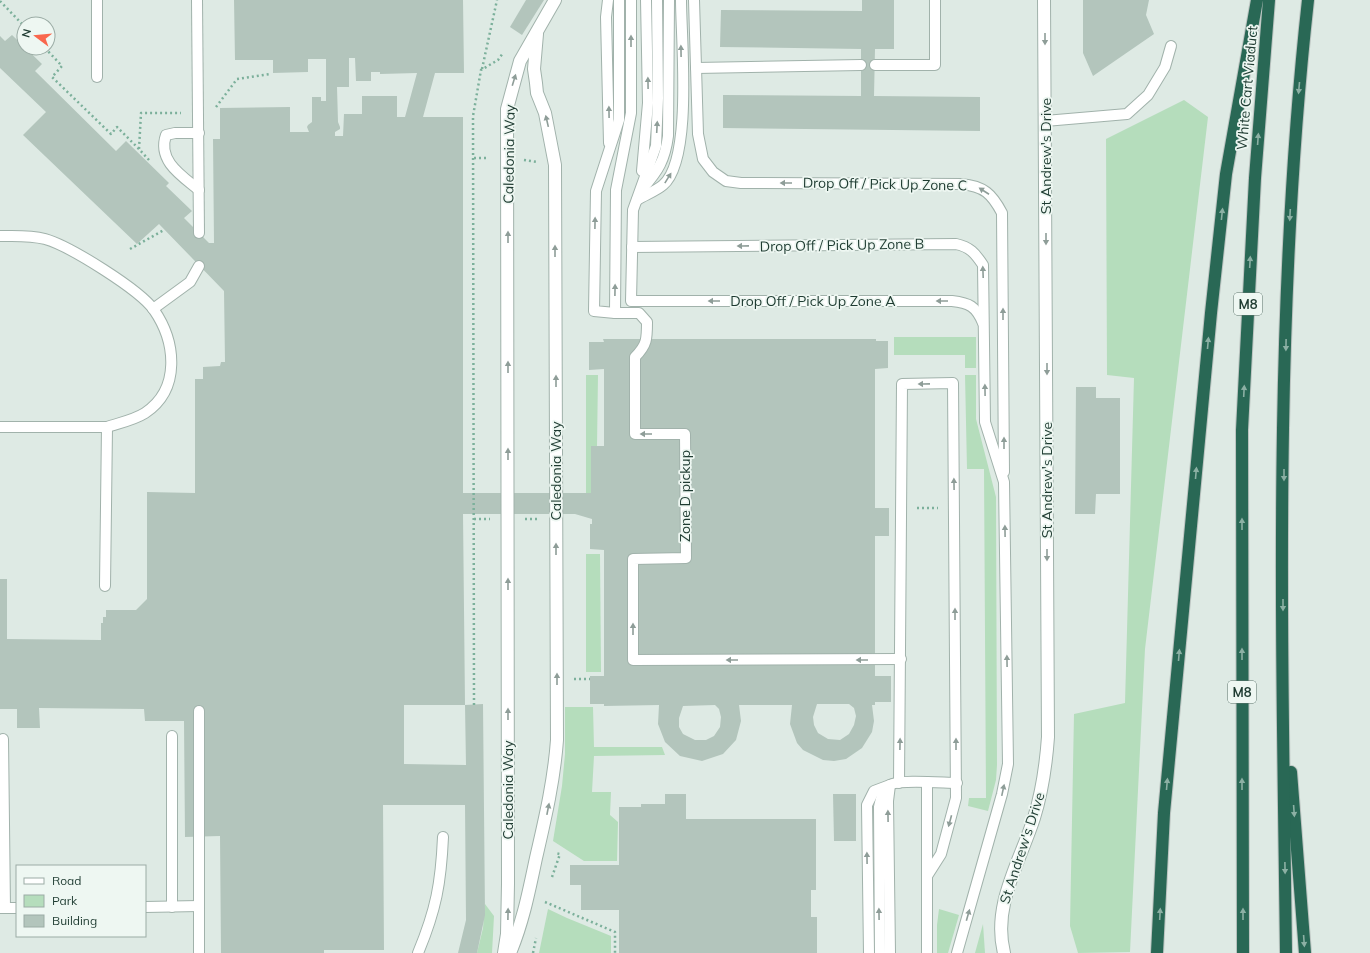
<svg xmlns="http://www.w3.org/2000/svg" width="1370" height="953" viewBox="0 0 1370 953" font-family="Mulish,sans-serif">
	<rect width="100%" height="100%" fill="#deeae4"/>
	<g fill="#b5ddbc">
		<polygon points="1184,100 1208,117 1145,649 1130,952 1078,953 1070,926 1074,714 1125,703 1134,378 1107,375 1106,139"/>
		<polygon points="894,337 976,337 976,368 965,368 965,355 894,355"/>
		<polygon points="586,375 598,375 597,446 591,446 591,493 586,493"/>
		<polygon points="965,375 976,375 976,419 996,497 997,765 996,780 988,811 968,806 969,798 986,798 984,469 967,469"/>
		<polygon points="586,554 600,554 601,672 586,672"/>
		<polygon points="565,707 593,707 594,747 662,747 665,755 594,756 592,792 611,792 610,815 618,822 617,861 584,861 553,841 562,786 565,754"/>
		<polygon points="485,904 494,916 492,953 477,953 483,928"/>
		<polygon points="548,909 567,918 611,936 611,953 539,953"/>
		<polygon points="939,909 959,915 948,953 937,953 937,925"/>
		<polygon points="983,924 985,953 975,953"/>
	</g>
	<g fill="#b3c5bc" fill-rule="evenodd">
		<path d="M234,0H463L464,73H435L423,117H463V493H591V446H604V369L589,370V342H604L603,339H876V341H888V368L875,369V508H889V536H875V676H891V702H875V705H872L874,721L872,732L862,748L846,759L834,761L823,760L803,750L797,743L790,724L792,705H739L741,721L736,740L723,754L702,761L680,756L665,742L658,724L659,705L604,706V704H590V676H604V550L590,549V524H592V519L575,514H463L465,705H404V764L466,765L465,705L483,704L485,915L477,953H458L466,920L465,805H383L384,950H324V953H221L220,836L185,837L184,721H145L144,709L39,708L40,728H17V709H0V579H7V639L101,640V623H103V617H106V610H136L147,599V492L195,493V379H203V367L220,366L221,362H225L224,291L159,224L137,244L23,135L46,112L0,68V36L5,41L12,35L42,64L35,71L116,151L126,141L169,183L166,186L192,211L184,218L209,243H214L213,139H220V108L290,107V132H309L307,127L308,125L312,122V97H321V101H326V59H308V72L273,73V60H235ZM349,58H355L356,81H371V72H380V74L417,73L405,117H397V96H362V114H344L343,136H335V132L340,129V127L338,122L337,87H349ZM817,704H849L854,708L856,716L854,725L849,734L840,740L828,739L818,733L814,725L813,717ZM715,705L719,709L721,717L720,727L714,736L706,740H695L683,734L679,727V718L683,706Z"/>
		<polygon points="526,0 544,0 522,35 510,27"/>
		<polygon points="862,0 894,0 894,49 875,49 874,96 980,97 980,131 723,128 723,95 861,96 861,49 720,47 721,10 862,11"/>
		<polygon points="1083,0 1149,0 1146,15 1154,34 1093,76 1083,53"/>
		<polygon points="1076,387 1096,387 1096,398 1120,398 1120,494 1096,494 1095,514 1075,514"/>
		<polygon points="665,794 686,794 686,819 816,819 816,890 811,890 811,917 817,917 817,953 619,953 619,910 581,910 581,885 570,885 570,865 619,865 619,807 641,807 641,804 665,804"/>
		<polygon points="833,794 856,794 856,841 834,841"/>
	</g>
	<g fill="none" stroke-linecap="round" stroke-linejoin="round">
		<g stroke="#a1b2ab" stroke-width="12">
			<g id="service">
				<polyline points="97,0 97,77"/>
				<polyline points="197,0 199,233"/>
				<polyline points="608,0 606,17 609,143"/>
				<path d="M631,0V113L616,190L615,313H639L647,322C647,339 647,345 635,357V434H685L686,558L633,559V660L901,659"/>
				<path d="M657,0L658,98L656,146L633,210L631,301H952C969,303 976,306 983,323"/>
				<path d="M694,0L698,134L703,159L713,172L726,181L741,183L961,184C984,186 992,194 1002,213L1004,472"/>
				<polyline points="875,65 935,65 935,0"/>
				<polyline points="696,68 861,65"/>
				<polyline points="1045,121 1127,114 1148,95 1165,67 1171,46"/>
				<path d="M199,133H175L166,135C157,161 182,176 199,190"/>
				<polyline points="642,171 648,103 646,0"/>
				<path d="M643,188C658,171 665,160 668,136L669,0"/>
				<path d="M637,200C645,195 656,191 663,185C693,160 681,39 681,0"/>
				<path d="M0,236C16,236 30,235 45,239C70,246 140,290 154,310C176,342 181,389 145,413C134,420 119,423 107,427H0"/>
				<path d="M632,247L956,244C970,247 975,253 983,265L985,422L1004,482L1008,764L1002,794L957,953"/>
				<polyline points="153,309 190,282 199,266"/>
				<polyline points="615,313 594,311 596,191 619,120 619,0"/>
				<polyline points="105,586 107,427"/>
				<polyline points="199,711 199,953"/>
				<polyline points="3,739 5,908"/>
				<polyline points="899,783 902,384 953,383 956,798 941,854 927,876 927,782"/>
				<polyline points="927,876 927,953"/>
				<polyline points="145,907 199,906"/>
				<polyline points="172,907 172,736"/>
				<polyline points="0,908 17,908"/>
				<path d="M418,953C436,910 441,883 443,837"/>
				<polyline points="869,953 867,805 874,791 890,785 888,801 890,953"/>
				<path d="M880,953L879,807C881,799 882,790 890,785C899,779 944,783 957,783"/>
			</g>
		</g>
		<g stroke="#a1b2ab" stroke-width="14">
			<g id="minor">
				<polyline points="504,953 507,934 508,884 507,109 520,61 555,0"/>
				<path d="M510,953C523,922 529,891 536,858C545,819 554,781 557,740L555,165L545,113L537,93L536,83L534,69L537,34"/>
				<path d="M1004,953C992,905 1020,862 1034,818C1042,792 1046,765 1048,737L1044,0"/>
			</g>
		</g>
		<g stroke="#bcc4c1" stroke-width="14">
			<g id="motorway">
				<polyline points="1291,772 1305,953"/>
				<polyline points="1157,953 1164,813 1211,313 1226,174 1257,0"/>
				<polyline points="1243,953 1242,430 1255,178 1269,0"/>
				<path d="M1286,953C1282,636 1273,316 1308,0"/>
			</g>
		</g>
		<g stroke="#7cb09b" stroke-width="2.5" stroke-dasharray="2 3" stroke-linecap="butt">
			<polyline points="0,1 24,26"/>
			<polyline points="45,48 62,66 52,77 111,134 117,127 139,149"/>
			<polyline points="482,69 497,0"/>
			<polyline points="216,107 237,79 270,74"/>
			<polyline points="474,158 489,158"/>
			<polyline points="149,160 139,149 141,113 181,113"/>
			<polyline points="524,160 537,162"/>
			<polyline points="130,249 164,230"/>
			<polyline points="917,508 938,508"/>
			<polyline points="474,519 490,519"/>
			<polyline points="525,519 540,519"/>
			<polyline points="574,679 590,679"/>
			<polyline points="474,705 473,116 481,70 498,60 503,53"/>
			<polyline points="552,877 560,854 555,853"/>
			<polyline points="545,902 615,932 615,953"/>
			<polyline points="533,953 536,938"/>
		</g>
		<use href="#service" stroke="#fff" stroke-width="10"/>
		<use href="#minor" stroke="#fff" stroke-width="12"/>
		<use href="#motorway" stroke="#296855" stroke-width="12"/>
	</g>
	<defs><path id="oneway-solid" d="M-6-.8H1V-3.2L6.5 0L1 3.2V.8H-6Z"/></defs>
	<g fill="#8e9d98">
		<use href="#oneway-solid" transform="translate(1045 39) rotate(90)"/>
		<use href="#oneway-solid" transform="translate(631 41) rotate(-90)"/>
		<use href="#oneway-solid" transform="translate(681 51) rotate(-91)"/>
		<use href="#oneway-solid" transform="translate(514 80) rotate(-73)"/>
		<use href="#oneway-solid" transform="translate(648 83) rotate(-91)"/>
		<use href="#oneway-solid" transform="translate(609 112) rotate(-91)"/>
		<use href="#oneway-solid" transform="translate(547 121) rotate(-103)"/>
		<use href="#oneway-solid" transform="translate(657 127) rotate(-87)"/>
		<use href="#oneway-solid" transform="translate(668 178) rotate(-58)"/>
		<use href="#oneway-solid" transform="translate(786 183) rotate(-180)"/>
		<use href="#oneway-solid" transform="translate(984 191) rotate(-147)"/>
		<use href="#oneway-solid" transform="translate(595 223) rotate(-89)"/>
		<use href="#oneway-solid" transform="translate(508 237) rotate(-90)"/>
		<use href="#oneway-solid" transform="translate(1046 239) rotate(90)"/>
		<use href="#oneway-solid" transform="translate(743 246) rotate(179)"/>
		<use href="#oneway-solid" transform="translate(555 251) rotate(-90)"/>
		<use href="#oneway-solid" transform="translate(983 272) rotate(-92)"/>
		<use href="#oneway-solid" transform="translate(615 290) rotate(-89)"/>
		<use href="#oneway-solid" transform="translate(714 301) rotate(-180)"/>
		<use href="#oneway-solid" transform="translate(942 301) rotate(-180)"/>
		<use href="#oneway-solid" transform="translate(1003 314) rotate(-90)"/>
		<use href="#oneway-solid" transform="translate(508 367) rotate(-90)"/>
		<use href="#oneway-solid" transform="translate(1047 369) rotate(90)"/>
		<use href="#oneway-solid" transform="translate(556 381) rotate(-90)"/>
		<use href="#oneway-solid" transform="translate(924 384) rotate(179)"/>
		<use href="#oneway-solid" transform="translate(985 390) rotate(-91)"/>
		<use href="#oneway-solid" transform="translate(646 434) rotate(180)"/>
		<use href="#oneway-solid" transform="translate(1004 443) rotate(-90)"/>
		<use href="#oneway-solid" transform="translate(508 454) rotate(-90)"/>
		<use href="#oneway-solid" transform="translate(954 484) rotate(-91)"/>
		<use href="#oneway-solid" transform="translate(1005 531) rotate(-91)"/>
		<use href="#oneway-solid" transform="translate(556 549) rotate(-90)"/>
		<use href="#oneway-solid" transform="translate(1047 555) rotate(90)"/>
		<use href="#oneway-solid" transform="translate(508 584) rotate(-90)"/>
		<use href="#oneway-solid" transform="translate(955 614) rotate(-90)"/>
		<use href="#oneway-solid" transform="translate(633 629) rotate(-90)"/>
		<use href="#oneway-solid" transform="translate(732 660) rotate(180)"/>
		<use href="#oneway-solid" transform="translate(862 660) rotate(180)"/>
		<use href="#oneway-solid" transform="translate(1007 661) rotate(-91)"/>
		<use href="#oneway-solid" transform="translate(557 679) rotate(-90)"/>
		<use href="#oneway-solid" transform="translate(508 714) rotate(-90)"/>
		<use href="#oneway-solid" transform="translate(900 744) rotate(-89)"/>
		<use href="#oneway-solid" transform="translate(956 744) rotate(-90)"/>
		<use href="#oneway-solid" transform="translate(1003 790) rotate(-78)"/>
		<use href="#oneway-solid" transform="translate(548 809) rotate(-79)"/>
		<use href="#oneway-solid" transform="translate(888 816) rotate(-91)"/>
		<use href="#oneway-solid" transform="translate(950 821) rotate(105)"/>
		<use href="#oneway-solid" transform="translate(867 858) rotate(-91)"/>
		<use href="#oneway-solid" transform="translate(508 914) rotate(-89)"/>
		<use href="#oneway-solid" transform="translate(879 914) rotate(-91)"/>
		<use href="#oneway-solid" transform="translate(968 915) rotate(-74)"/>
	</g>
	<g fill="#8cb0a4">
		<use href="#oneway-solid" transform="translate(1299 88) rotate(95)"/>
		<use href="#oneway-solid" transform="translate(1258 139) rotate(-86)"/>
		<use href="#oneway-solid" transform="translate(1222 214) rotate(-84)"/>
		<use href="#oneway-solid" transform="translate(1290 215) rotate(93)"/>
		<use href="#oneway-solid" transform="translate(1250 262) rotate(-87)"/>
		<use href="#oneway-solid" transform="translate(1208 343) rotate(-85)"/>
		<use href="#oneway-solid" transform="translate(1286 345) rotate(91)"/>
		<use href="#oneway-solid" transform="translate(1244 391) rotate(-87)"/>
		<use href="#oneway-solid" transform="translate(1196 473) rotate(-85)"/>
		<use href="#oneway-solid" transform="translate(1284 475) rotate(90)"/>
		<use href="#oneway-solid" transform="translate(1242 524) rotate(-90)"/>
		<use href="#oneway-solid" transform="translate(1283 605) rotate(90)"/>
		<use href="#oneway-solid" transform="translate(1242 654) rotate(-90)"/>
		<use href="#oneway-solid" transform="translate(1179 655) rotate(-85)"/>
		<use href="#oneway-solid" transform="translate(1167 784) rotate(-85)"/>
		<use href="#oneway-solid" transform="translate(1242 784) rotate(-90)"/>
		<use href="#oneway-solid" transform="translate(1294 811) rotate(86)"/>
		<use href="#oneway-solid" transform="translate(1285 868) rotate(89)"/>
		<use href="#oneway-solid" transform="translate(1160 914) rotate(-87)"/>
		<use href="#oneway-solid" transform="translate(1243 914) rotate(-90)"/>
		<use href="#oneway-solid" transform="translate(1304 941) rotate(86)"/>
	</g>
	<g text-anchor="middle" stroke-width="3.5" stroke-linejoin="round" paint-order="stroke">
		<g fill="#eef7f2" stroke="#5c736b" stroke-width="1">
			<rect x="1234" y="293" width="28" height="22" rx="3"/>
			<rect x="1228" y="681" width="28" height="22" rx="3"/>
		</g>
		<g font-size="13" font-weight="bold" fill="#1e3b31">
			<text x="1248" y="309">M8</text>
			<text x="1242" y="697">M8</text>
		</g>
		<g font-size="14" fill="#1e3b31" stroke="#eef7f2">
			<text transform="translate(1247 88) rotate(-85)" y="5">White Cart Viaduct</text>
			<text transform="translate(509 154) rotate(-89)" y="5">Caledonia Way</text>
			<text transform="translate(1046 156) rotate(-90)" y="5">St Andrew's Drive</text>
			<text transform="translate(885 184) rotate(1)" y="5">Drop Off / Pick Up Zone C</text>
			<text transform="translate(842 245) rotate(-1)" y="5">Drop Off / Pick Up Zone B</text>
			<text x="813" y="306">Drop Off / Pick Up Zone A</text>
			<text transform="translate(556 471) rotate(-90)" y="5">Caledonia Way</text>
			<text transform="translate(1047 480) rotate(-90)" y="5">St Andrew's Drive</text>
			<text transform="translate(685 496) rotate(-90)" y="5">Zone D pickup</text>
			<text transform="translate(508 790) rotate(-90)" y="5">Caledonia Way</text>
			<text transform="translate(1022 848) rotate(-72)" y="5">St Andrew's Drive</text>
		</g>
	</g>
	<rect x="16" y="865" width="130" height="72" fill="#eef7f2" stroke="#9baca5"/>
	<rect x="24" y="878" width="20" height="6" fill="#ffffff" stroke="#9baca5"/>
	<text x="52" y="885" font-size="12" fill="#1e3b31">Road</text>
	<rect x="24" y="895" width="20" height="12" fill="#b5ddbc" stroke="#9baca5"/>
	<text x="52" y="905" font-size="12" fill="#1e3b31">Park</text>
	<rect x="24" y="915" width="20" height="12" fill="#b3c5bc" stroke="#9baca5"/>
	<text x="52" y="925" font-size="12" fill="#1e3b31">Building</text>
	<g transform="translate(36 36) rotate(286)"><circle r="19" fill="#eef7f2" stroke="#9baca5"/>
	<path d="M0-3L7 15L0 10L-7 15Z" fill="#f9674d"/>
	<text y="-6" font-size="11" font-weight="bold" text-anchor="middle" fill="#1e3b31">N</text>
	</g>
</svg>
